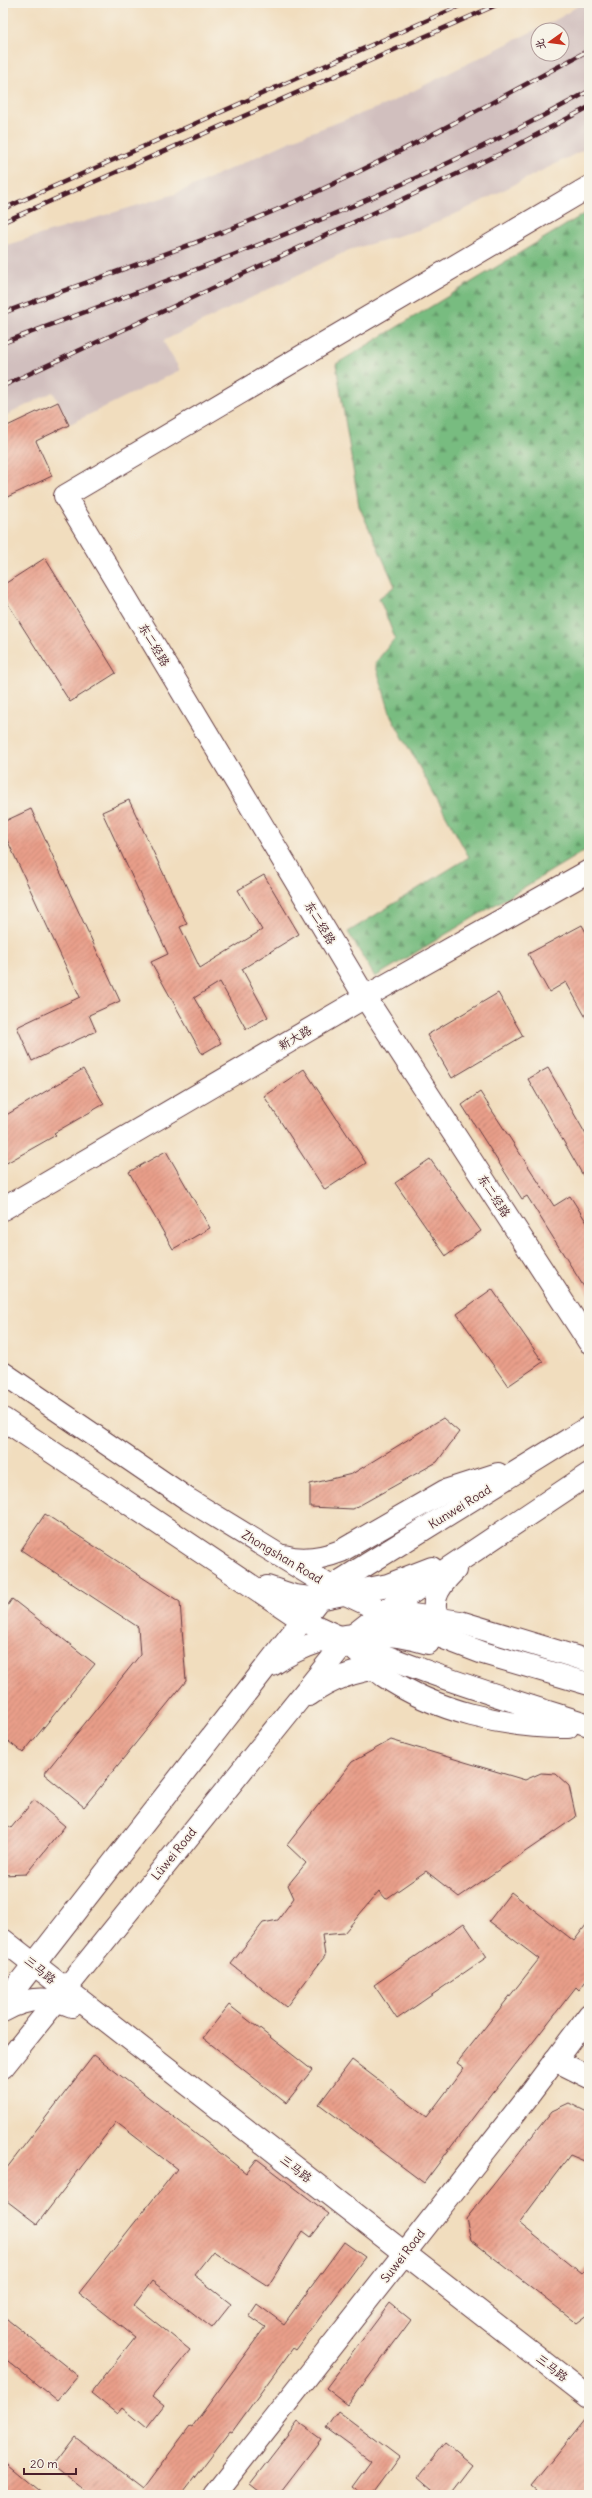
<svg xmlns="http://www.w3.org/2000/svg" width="592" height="2498" viewBox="0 0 592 2498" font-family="Delius,'LXGW WenKai TC',sans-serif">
	<defs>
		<pattern id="forest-firs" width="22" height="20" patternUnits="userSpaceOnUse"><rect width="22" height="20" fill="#78bc80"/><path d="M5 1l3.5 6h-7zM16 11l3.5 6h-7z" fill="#649869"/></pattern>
		<pattern id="building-hatch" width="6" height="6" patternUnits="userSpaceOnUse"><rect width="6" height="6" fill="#e99f8a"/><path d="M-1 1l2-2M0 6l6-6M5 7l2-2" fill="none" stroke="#bf8171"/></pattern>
	</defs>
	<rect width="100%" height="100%" fill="#f7f3e8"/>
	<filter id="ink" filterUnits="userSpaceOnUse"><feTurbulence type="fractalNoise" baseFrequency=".025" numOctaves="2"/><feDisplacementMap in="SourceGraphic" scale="8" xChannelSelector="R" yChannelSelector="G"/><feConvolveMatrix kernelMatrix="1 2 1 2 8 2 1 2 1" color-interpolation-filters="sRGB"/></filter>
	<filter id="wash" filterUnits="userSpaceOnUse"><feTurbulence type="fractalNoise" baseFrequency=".012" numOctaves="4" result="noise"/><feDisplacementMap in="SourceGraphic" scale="16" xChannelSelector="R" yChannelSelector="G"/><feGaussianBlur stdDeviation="0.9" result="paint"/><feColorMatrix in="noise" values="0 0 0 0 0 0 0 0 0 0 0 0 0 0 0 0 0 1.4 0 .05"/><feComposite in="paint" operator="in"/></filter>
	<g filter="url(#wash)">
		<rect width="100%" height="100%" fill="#f1ddbe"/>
		<path fill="#d1bfbe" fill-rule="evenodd" d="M582,3H589V147L462,211L422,229L349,250L163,341L180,370L70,424L53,392L3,417V246L175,194L304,135L387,104L561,17ZM538,30H562V54H538Z"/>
		<polygon fill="url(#forest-firs)" stroke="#616e56" points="589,211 589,848 375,977 348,932 469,857 391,716 375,663 395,638 379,598 395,586 359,506 336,364"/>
		<g id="blocks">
			<g fill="url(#building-hatch)">
				<polygon points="58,402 69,425 36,441 52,476 3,499 3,428"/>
				<polygon points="45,558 116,673 70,702 3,596 3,585"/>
				<polygon points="129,800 187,924 180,927 200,968 262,930 238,890 264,875 299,934 242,969 268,1017 246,1029 220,982 194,998 221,1043 202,1054 151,962 168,954 102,812"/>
				<polygon points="31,809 120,1001 89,1015 96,1031 32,1061 17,1027 80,997 3,831 3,822"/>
				<polygon points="582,925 589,938 589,1023 566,982 549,992 528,954"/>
				<polygon points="498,993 523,1036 452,1078 427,1035"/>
				<polygon points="548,1068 589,1140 589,1186 528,1079"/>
				<polygon points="83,1069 104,1104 54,1133 56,1135 3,1165 3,1117"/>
				<polygon points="304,1069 366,1163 325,1190 264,1096"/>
				<polygon points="480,1092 554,1206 570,1196 589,1226 589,1295 527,1196 522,1199 462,1105"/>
				<polygon points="166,1151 210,1228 173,1249 129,1172"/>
				<polygon points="430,1159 481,1231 446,1256 395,1183"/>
				<polygon points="492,1289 543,1362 508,1386 457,1314"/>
				<polygon points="443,1418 459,1432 437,1462 353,1509 310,1507 310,1484 352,1474"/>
				<polygon points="45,1514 180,1602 186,1681 84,1807 44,1774 140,1655 138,1627 21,1550"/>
				<polygon points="12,1599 95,1664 23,1753 3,1737 3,1612"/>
				<polygon points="391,1740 525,1780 541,1773 556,1774 569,1786 576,1817 459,1897 426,1871 386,1899 379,1891 344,1933 322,1935 325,1956 286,2007 231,1964 263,1923 278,1920 294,1898 288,1885 306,1863 287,1845 352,1762"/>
				<polygon points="34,1800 65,1826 26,1874 3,1875 3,1822 11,1828"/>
				<polygon points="511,1892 574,1941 589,1921 589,1977 579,1990 576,1987 494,2092 493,2091 424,2183 319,2104 352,2060 427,2117 464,2068 457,2063 539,1959 489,1921"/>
				<polygon points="464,1923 487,1957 397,2019 374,1985"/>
				<polygon points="229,2005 312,2070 286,2103 203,2038"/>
				<polygon points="94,2055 246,2173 257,2159 329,2214 311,2237 303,2231 268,2286 213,2251 194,2275 231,2304 212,2328 152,2281 134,2305 190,2350 153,2396 164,2405 146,2428 122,2408 117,2414 91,2393 135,2337 79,2293 177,2169 116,2122 37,2224 3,2198 3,2173"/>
				<polygon points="569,2103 589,2113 589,2163 570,2155 519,2223 581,2273 589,2266 589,2314 577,2323 471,2240 466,2219 552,2111"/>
				<polygon points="344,2242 365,2257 296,2350 293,2348 232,2432 230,2431 181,2495 90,2495 53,2466 75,2437 143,2489 190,2426 192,2427 265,2327 249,2316 257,2304 284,2324"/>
				<polygon points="390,2303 411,2320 348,2405 326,2388"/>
				<polygon points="3,2316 78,2376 57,2401 3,2357"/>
				<polygon points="338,2411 399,2457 371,2495 363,2495 352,2487 371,2461 326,2428"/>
				<polygon points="589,2414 589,2495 542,2495 531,2486"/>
				<polygon points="298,2422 321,2439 278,2495 264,2495 250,2484"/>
				<polygon points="445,2443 472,2465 449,2495 428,2495 432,2489 418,2477"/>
				<polygon points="3,2461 44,2495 3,2495"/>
			</g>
		</g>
	</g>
	<g filter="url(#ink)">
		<use href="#blocks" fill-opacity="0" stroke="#633c41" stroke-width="1"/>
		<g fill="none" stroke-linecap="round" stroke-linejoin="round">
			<g stroke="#633c41" stroke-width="24">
				<g id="minor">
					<polyline points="589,187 65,496 365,997 589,1342"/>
					<polyline points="3,1209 365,997 589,871"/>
					<polyline points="3,1940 589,2397"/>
					<path d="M3,2011C25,1998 48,1996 72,2006"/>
					<polyline points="555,2060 589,2077"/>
					<polyline points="214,2495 526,2099 589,2015"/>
				</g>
			</g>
			<g stroke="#633c41" stroke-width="24">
				<g id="major">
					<polyline points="3,1373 189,1500 331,1587 415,1627 483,1653 589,1684"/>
					<path d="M3,1419L301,1619C394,1665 492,1694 589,1725"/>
					<path d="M284,1556C304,1562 323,1558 341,1551L445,1491L498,1474"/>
					<polyline points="267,1587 294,1596 319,1599 388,1585 432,1568"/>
					<polyline points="406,1614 460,1622 589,1661"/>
					<path d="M446,1629C426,1606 435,1590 455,1570"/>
					<path d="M354,1649C364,1658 373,1668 384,1676C435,1711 506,1728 568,1727"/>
					<path d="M272,1665C320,1632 374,1627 428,1643"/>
					<path d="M309,1695C332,1678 357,1670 386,1667"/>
					<polyline points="3,2004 319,1599 331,1587 366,1565 589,1427"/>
					<polyline points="3,2067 346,1641 383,1612 589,1474"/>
				</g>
			</g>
			<use href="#minor" stroke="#fff" stroke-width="22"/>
			<use href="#major" stroke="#fff" stroke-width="22"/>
			<g stroke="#4a1f2b" stroke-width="4.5">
				<g id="rail">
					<polyline points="3,209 466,3"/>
					<polyline points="3,222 501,3"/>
					<path d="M3,313C102,276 203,243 299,200C398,155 493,102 589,50"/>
					<path d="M3,343C204,267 400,196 589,91"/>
					<polyline points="3,386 504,152 589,107"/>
				</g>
			</g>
			<use href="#rail" stroke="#f7f3e8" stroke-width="3" stroke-dasharray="9" stroke-linecap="butt"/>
		</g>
	</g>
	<g text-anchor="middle" stroke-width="3.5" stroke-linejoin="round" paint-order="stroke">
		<g font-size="12" fill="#4a1f2b" stroke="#f7f3e8">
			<text transform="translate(154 645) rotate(59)" y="4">东二经路</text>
			<text transform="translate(320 923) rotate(59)" y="4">东二经路</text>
			<text transform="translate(295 1038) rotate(-30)" y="4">新大路</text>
			<text transform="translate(494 1196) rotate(57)" y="4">东二经路</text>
			<text transform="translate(460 1507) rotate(-32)" y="4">Kunwei Road</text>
			<text transform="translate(282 1557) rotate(31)" y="4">Zhongshan Road</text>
			<text transform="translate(174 1854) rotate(-51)" y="4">Lüwei Road</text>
			<text transform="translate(40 1970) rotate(39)" y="4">三马路</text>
			<text transform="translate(296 2169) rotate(38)" y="4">三马路</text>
			<text transform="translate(403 2256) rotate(-52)" y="4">Suwei Road</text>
			<text transform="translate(552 2368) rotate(38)" y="4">三马路</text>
		</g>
	</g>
	<rect width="592" height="2498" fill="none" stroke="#f7f3e8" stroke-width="16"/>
	<g transform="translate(550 42) rotate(256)"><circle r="19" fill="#f7f3e8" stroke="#b29e9c"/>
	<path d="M0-3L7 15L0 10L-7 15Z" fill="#c8321e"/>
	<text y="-6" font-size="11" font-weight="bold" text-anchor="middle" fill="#4a1f2b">北</text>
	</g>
	<path d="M24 2468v6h52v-6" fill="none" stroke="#4a1f2b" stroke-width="2"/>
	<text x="30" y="2468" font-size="12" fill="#4a1f2b" stroke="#f7f3e8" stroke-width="3" paint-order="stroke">20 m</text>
</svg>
